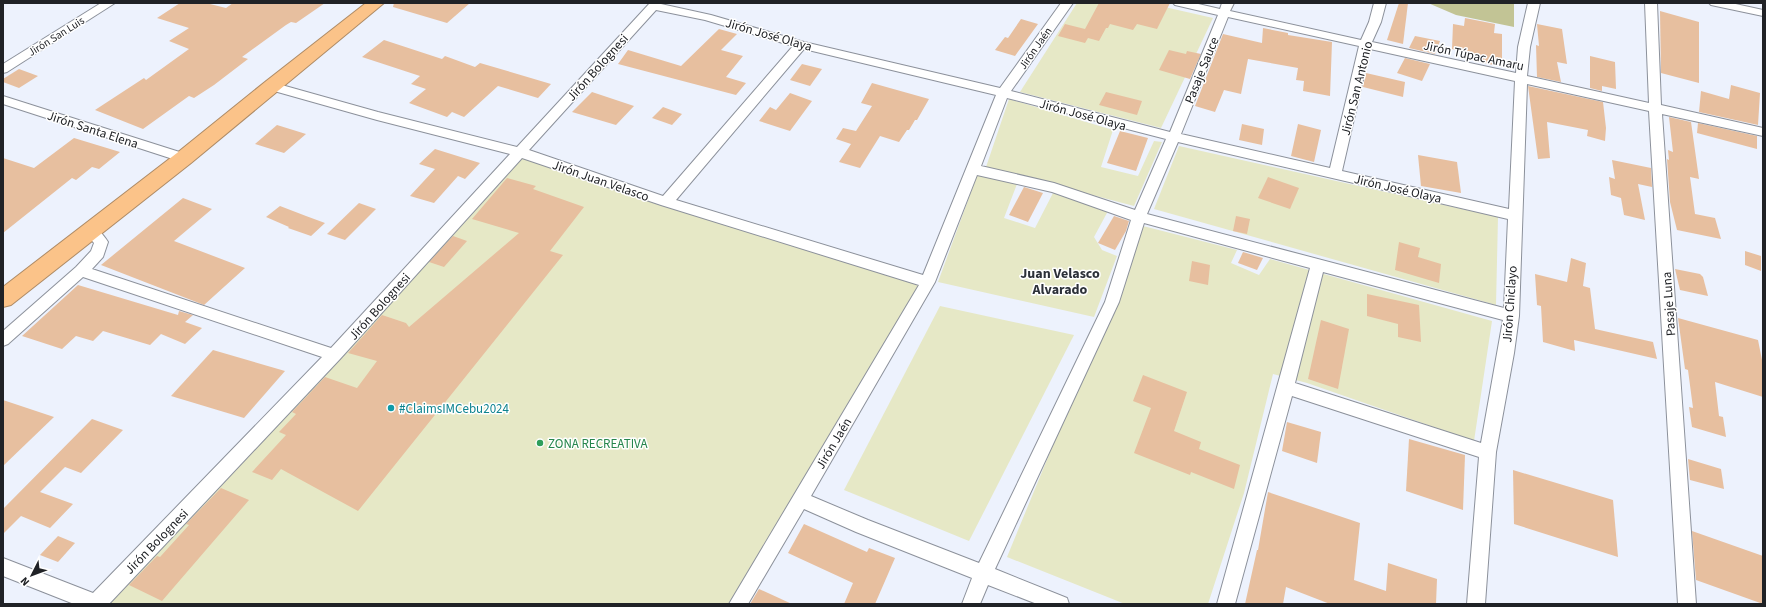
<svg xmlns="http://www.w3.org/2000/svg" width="1766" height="607" viewBox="0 0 1766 607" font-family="'Source Sans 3',sans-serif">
	<rect width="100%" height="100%" fill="#edf2fd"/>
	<g fill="#e6e8c6">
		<polygon points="1077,3 1147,3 1213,18 1161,128 1020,92"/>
		<polygon points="1009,99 1113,130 1101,167 1138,176 1154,141 1162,142 1134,206 986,167"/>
		<polygon points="1179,146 1498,217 1496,305 1154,209"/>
		<polygon points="520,152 928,282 738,604 97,604"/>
		<polygon points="978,173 1017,184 1004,218 1035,228 1053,193 1108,211 1094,237 1102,250 1117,256 1094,317 938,282"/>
		<polygon points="1143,226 1237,250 1231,263 1259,275 1270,259 1492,321 1474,441 1307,383 1273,374 1244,493 1208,604 1125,604 1007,557"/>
		<polygon points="940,306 1074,335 969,541 844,490"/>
	</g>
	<polygon fill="#c2c495" points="1428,3 1514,3 1514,27 1456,15"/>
	<g fill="#e7bf9f">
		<polygon points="180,3 206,3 226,8 233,3 325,3 296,23 291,22 286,25 242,57 248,59 214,85 194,98 189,96 143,129 95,110 144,78 146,80 189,49 169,41 189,28 157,18"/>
		<polygon points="394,3 470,3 447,23 393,7"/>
		<polygon points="1099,3 1170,3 1157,29 1137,24 1133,30 1110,24 1108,28 1106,28 1099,41 1088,38 1085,43 1058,36 1065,24 1085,29"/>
		<polygon points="1399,3 1408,3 1403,44 1387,40"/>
		<polygon points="1660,11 1699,22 1699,83 1661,73"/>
		<polygon points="1465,18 1495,24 1494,33 1502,34 1502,67 1476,61 1471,54 1452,49 1453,24 1464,26"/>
		<polygon points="1021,19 1038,24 1015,56 995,50 1005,37 1008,38"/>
		<polygon points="1537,24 1562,29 1567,64 1557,62 1561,82 1537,77 1536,45 1539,46"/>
		<polygon points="1263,28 1288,33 1288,35 1332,42 1330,96 1303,91 1304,81 1296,80 1298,68 1248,59 1241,94 1224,90 1215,112 1195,106 1223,34 1262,43"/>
		<polygon points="719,29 737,34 721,50 743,56 726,77 746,83 736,95 618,64 628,50 681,66"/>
		<polygon points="1415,36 1440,41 1435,54 1409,48"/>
		<polygon points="384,40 442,59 445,56 475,67 480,63 551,84 538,98 498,86 464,117 452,112 447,117 409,103 426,89 411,84 420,76 362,57"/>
		<polygon points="1169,50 1186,54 1187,51 1201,54 1190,79 1159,70"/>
		<polygon points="1590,56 1615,62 1616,89 1602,86 1602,91 1590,88"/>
		<polygon points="1405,58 1430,64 1422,81 1397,73"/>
		<polygon points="802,64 822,69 810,86 790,80"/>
		<polygon points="19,69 38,76 19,88 3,82 3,79"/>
		<polygon points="1366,73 1405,82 1403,97 1363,87"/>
		<polygon points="872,83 929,99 917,120 915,120 909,130 907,130 899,142 880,136 860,168 839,162 851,144 836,139 843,128 856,131 872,106 861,103"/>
		<polygon points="1731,85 1760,93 1758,125 1699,112 1701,91 1729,99"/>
		<polygon points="1528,86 1603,102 1606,128 1605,141 1587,136 1588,130 1547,122 1550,158 1538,159"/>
		<polygon points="592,92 634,106 616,125 572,112"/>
		<polygon points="1106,92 1142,101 1137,115 1099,105"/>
		<polygon points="790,93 812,101 790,131 759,121 770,107 776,110"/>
		<polygon points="663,107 682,114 672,125 652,118"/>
		<polygon points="1669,117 1691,122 1699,179 1690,177 1695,214 1715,218 1721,239 1677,230 1670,202 1667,159 1669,160 1668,150 1673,152"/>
		<polygon points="1698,123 1757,136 1757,149 1697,133"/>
		<polygon points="1242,124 1264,129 1262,145 1239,140"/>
		<polygon points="1298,124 1321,130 1314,162 1291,156"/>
		<polygon points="277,125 306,134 284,153 255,144"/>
		<polygon points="1120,131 1148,138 1136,171 1107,163"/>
		<polygon points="74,138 120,152 99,169 92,167 76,180 72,178 3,233 3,158 34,168"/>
		<polygon points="435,149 480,163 465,179 458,176 434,203 410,196 435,169 419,164"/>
		<polygon points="1418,155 1457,162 1461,193 1421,186"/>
		<polygon points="1612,160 1651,168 1652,187 1638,184 1645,220 1624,215 1621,198 1611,195 1609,177 1615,179"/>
		<polygon points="1268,177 1299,188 1290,209 1258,198"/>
		<polygon points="507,178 536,186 533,189 584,207 550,251 563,255 358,511 281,469 272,480 252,472 286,435 279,432 296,414 292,412 325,377 357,388 377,361 348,353 382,315 406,323 409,327 519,233 472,219"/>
		<polygon points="1024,187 1043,193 1028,222 1009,215"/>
		<polygon points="183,198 212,209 174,241 245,268 204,305 101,265"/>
		<polygon points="359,203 376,209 345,240 327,234"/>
		<polygon points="280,206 306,216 325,223 311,236 288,228 289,227 266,217"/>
		<polygon points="1114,216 1129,221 1126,231 1115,250 1098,243"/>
		<polygon points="1236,216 1250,219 1247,234 1233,231"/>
		<polygon points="453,236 467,241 444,267 429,262"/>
		<polygon points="1399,242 1420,248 1418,257 1441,264 1439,283 1395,270"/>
		<polygon points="1745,251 1761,256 1761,271 1745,265"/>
		<polygon points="1243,252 1263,258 1257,270 1238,263"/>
		<polygon points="1571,258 1586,263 1583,286 1590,288 1595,329 1653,342 1657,359 1574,340 1575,351 1543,342 1541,306 1537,305 1535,274 1567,282"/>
		<polygon points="1192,261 1210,265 1208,285 1189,281"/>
		<polygon points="1675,269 1700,274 1703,277 1708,296 1680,290"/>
		<polygon points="78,285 178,315 179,311 193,315 185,322 202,328 185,344 161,334 150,345 103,331 93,341 76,336 62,349 22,336"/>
		<polygon points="1367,294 1419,305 1421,342 1398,337 1398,324 1367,316"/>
		<polygon points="1678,318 1758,340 1763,365 1763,397 1715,382 1719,416 1723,417 1726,437 1692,427 1689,407 1693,408 1688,370 1685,369"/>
		<polygon points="1321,320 1349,329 1338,389 1308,379"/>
		<polygon points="213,350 285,371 244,418 171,396"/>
		<polygon points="1143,375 1187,392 1174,431 1201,442 1199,449 1240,465 1234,489 1191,472 1190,475 1134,453 1151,408 1133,401"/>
		<polygon points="3,400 54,417 3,466"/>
		<polygon points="92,419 123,430 81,473 65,467 40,492 73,504 50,528 21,516 3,534 3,509"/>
		<polygon points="1287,422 1321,432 1317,463 1282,451"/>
		<polygon points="1409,439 1465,455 1463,510 1406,491"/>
		<polygon points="1688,459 1721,469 1724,489 1690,480"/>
		<polygon points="1513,470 1613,500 1618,557 1514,524"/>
		<polygon points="221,488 249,500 162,601 129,585 157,556 160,557 189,525 186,524"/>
		<polygon points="1268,492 1360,523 1354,580 1386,591 1388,563 1437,579 1436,604 1330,604 1286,587 1283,604 1245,604 1257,550 1258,550"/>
		<polygon points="804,524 867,552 869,548 895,558 875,604 844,604 853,583 788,553"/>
		<polygon points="1692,531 1763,556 1763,604 1696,580"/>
		<polygon points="58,536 75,543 58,562 40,555"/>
		<polygon points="759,589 792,604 750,604"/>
	</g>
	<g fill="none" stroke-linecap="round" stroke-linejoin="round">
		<g stroke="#8c919b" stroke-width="2">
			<g id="street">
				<polygon points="101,3 115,3 7,72 3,73 3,64"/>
				<path d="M662,3L661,4L711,15L804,42L1000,88L1061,3H1073L1011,91L1170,132L1218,15L1175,5L1173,3H1194L1220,9L1222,3H1234L1230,11L1361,40L1369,22L1374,3H1386L1381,22L1372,42L1516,73L1518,47L1528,3H1540L1530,47L1527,76L1649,103L1645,3H1657L1661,105L1763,128V136L1662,114L1696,604H1678L1649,111L1527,84L1519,316L1514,353L1496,452L1485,604H1467L1479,457L1292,396L1235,604H1217L1310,268L1144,223L1119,302L995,569L1067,598L1069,604H1037L988,585L980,604H962L972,578L856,532L804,509L748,604H729L919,285L661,205L522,158L340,359L109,604H74L3,576V558L93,593L322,357L83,277L8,344L3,346V331L76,267L91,251L94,243L83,231L85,227C95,224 103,234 108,242L103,257L92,269L331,348L510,154L377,120L267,89L265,86L267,83L271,82L378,112L517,147L649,4ZM656,10L705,20L793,46L663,196L529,150ZM1228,17L1359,46L1330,168L1181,134ZM804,49L996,95L923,275L676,200ZM1370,49L1515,81L1509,209L1342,171ZM1007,98L1166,139L1135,210L1054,183L981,166ZM1178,142L1508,219L1504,308L1147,214ZM977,175L1052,192L1131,220L1105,302L979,563L868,520L811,496L935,282ZM1323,272L1503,320L1481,443L1295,383Z"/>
				<polygon points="1709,3 1731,3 1763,10 1763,16 1711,5"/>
				<polygon points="3,96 189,155 191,158 189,161 184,162 179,161 3,104"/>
			</g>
		</g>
		<g stroke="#ae8b66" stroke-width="2">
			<polygon id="highway" points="366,3 384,3 191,163 11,305 3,307 3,287 177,153 265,82"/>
		</g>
		<use href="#street" fill="#fff" fill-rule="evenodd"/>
		<use href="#highway" fill="#fbc389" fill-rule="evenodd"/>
	</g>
	<circle fill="#0f9aa8" stroke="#fff" stroke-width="1.5" cx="391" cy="408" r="4"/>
	<circle fill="#2e9e5b" stroke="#fff" stroke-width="1.5" cx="540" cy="443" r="4"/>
	<g text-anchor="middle" stroke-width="3" stroke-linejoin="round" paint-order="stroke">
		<g font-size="11" fill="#202226" stroke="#fff">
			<text transform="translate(56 36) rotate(-32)" y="4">Jirón San Luis</text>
			<text transform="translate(1035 48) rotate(-55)" y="4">Jirón Jaén</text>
		</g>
		<g font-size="13" fill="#202226" stroke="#fff">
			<text transform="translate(769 34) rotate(16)" y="5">Jirón José Olaya</text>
			<text transform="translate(1474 55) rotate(12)" y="5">Jirón Túpac Amaru</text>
			<text transform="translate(597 67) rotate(-48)" y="5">Jirón Bolognesi</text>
			<text transform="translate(1201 70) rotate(-68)" y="5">Pasaje Sauce</text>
			<text transform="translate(1356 88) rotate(-76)" y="5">Jirón San Antonio</text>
			<text transform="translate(1083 114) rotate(15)" y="5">Jirón José Olaya</text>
			<text transform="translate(93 129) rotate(18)" y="5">Jirón Santa Elena</text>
			<text transform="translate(601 180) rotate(19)" y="5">Jirón Juan Velasco</text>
			<text transform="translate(1398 188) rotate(13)" y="5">Jirón José Olaya</text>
			<text transform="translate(1509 304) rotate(-86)" y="5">Jirón Chiclayo</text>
			<text transform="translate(1668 304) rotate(-94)" y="5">Pasaje Luna</text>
			<text transform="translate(379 306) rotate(-48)" y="5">Jirón Bolognesi</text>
			<text transform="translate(833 443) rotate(-59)" y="5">Jirón Jaén</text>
			<text transform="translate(156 541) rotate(-46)" y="5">Jirón Bolognesi</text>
		</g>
		<g font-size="13" fill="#0d838f" stroke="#fff" text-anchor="start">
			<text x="399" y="413">#ClaimsIMCebu2024</text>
		</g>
		<g font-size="13" fill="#27864d" stroke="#fff" text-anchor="start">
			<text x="548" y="448">ZONA RECREATIVA</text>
		</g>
		<g font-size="14" font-weight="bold" fill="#2c3038" stroke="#fff">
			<text x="1060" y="278">Juan Velasco<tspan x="1060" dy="16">Alvarado</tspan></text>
		</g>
	</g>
	<rect width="1766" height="607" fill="none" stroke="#202226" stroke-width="8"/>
	<g transform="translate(32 575) rotate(228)" stroke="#ffffff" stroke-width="3" paint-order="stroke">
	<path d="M0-3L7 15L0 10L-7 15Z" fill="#202226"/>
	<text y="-6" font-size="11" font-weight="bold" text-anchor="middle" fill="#202226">N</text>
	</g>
</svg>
